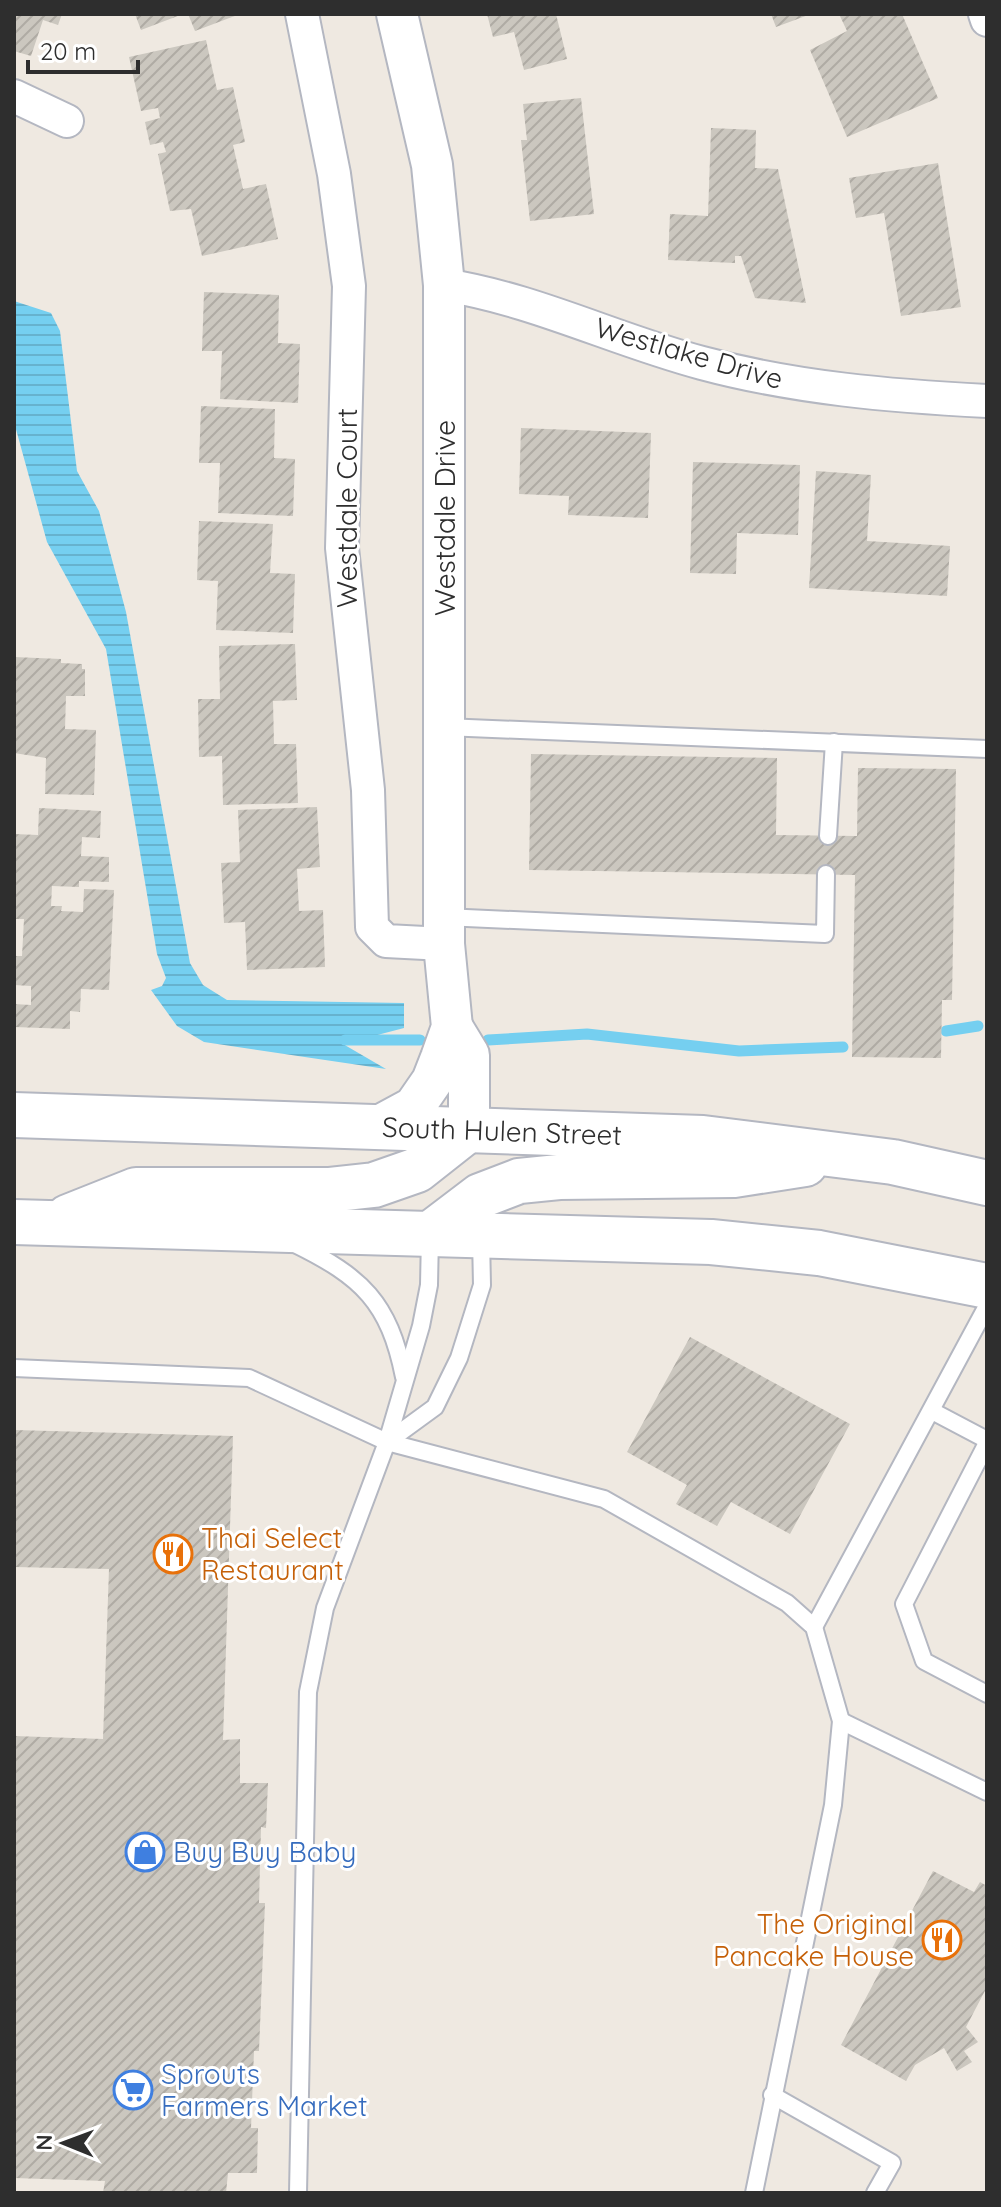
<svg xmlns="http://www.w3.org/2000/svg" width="1001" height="2207" viewBox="0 0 1001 2207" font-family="Quicksand,sans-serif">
	<defs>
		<pattern id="water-rules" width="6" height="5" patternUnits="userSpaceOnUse" patternTransform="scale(2)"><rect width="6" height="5" fill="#75cff0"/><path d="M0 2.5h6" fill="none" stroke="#66b2ce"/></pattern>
		<pattern id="building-hatch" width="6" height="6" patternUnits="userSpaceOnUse" patternTransform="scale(2)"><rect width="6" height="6" fill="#cbc7bf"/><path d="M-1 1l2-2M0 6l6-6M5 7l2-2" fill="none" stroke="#afaba4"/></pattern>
	</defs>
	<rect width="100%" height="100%" fill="#efe9e1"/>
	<polygon fill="url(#water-rules)" points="14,301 51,313 60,331 77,471 99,511 126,612 190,963 203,985 227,1000 404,1003 404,1028 343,1044 386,1069 204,1042 177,1026 151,990 162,986 166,978 157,954 106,649 47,542 14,422"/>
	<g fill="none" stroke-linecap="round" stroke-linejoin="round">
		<g stroke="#75cff0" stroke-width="11">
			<polyline points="946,1031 978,1026"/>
			<polyline points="345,1040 420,1040"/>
			<polyline points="488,1040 587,1034 739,1051 843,1047"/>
		</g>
	</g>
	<g fill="url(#building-hatch)">
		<polygon points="14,14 62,14 58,25 43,20 31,56 14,51"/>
		<polygon points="135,14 183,14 141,30"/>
		<polygon points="188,14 240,14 195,31"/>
		<polygon points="487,14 556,14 567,59 524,70 514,32 493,37"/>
		<polygon points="771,14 811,14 776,27"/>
		<polygon points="839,14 902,14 938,98 847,137 810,50 847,31"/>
		<polygon points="206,40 217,90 233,87 245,142 233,145 243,189 266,184 278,239 202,256 191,209 170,211 158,154 166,152 163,142 150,145 145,122 160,118 158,108 141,111 129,57"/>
		<polygon points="581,98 594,214 530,221 521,140 527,140 523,104"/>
		<polygon points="711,128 756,130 755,168 778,169 806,303 755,298 741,256 735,256 735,263 668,260 670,214 708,216"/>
		<polygon points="938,163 961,307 901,316 884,213 856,218 849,178"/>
		<polygon points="204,292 279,295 278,343 300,344 298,403 220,399 222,351 202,351"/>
		<polygon points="201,406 275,409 274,458 295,459 293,516 218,513 220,463 199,463"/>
		<polygon points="521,428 651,433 648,518 568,515 569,496 519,494"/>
		<polygon points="693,462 800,465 798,535 737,533 736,574 690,573"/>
		<polygon points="816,471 871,475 867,541 950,546 947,596 809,588"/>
		<polygon points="199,521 273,524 270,573 295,574 293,633 216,630 218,581 197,580"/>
		<polygon points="295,644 297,700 273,701 274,744 296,744 298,803 223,805 222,756 199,757 198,699 220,699 219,646"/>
		<polygon points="14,657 61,659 61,663 82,664 82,669 85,669 85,696 66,696 65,729 96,730 94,795 45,794 46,758 14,753"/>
		<polygon points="531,754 777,758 776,835 857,836 858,768 956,769 952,1000 942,1000 941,1058 852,1057 855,875 529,870"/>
		<polygon points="317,807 320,867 297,869 299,911 323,910 325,967 247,970 245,922 224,923 221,863 240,862 238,810"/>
		<polygon points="39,808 101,811 100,838 82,837 81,856 109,857 109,882 79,881 79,887 52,886 51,906 62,906 61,911 83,912 84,889 114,890 109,990 81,989 80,1012 70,1011 70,1029 14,1027 14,1004 31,1005 31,986 14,985 14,956 22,956 24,919 14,919 14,834 38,835"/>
		<polygon points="690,1337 850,1424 790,1534 731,1502 717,1526 676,1504 687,1485 627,1452"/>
		<polygon points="14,1430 233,1436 223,1740 240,1739 240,1783 268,1783 266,1828 261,1827 259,1903 265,1903 259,2051 254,2051 251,2128 258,2128 257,2173 228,2173 226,2193 103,2193 105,2181 14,2178 14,1736 103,1739 109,1569 14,1567"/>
		<polygon points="933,1871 974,1892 980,1882 987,1886 987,1987 966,2027 978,2042 964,2051 972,2062 957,2071 944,2048 915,2065 906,2081 841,2045"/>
	</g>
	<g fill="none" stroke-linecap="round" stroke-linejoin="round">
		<g stroke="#b4b7c1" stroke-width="20">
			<g id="service">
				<polyline points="445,727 987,749"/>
				<polyline points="828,836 834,742"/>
				<polyline points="444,917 825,934 826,874"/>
				<path d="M295,1244C362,1277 389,1302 404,1377"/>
				<polyline points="14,1368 249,1378 387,1442 604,1499 787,1603 814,1627 841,1721 833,1805 754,2193"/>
				<polyline points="932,1411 987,1440"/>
				<polyline points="387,1442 435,1407 459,1358 482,1285 481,1238"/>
				<polyline points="987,1443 904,1604 924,1661 987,1694"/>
				<polyline points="814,1627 987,1306"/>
				<polyline points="841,1721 987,1792"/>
				<polyline points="772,2095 892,2163 875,2193"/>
				<polyline points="298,2193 308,1692 325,1608 387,1442 421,1326 429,1285 430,1236"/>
			</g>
		</g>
		<g stroke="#b4b7c1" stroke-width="36">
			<g id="minor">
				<polyline points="302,14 334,174 349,286 342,548 368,790 372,927 386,941 444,944"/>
				<polyline points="985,14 987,20"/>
				<polyline points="14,96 67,121"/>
				<path d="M444,285C534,299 615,340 702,363C795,388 891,396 987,401"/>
			</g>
		</g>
		<g stroke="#b4b7c1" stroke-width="44">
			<g id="tertiary">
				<polyline points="452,1027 469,1055 469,1129"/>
				<polyline points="377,1127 414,1107 432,1081 441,1058 452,1027 444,944 444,285 432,165 397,14"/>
			</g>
		</g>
		<g stroke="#b4b7c1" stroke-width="48">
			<g id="secondary">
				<polyline points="14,1115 703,1138 893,1162 987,1183"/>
				<polyline points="68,1217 136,1190 328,1190 374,1185 417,1170 469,1129"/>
				<polyline points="14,1222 711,1242 819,1253 987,1286"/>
				<polyline points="430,1234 480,1196 519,1181 559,1177 734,1175 805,1164"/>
			</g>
		</g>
		<use href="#service" stroke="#fff" stroke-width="16"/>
		<use href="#minor" stroke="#fff" stroke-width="32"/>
		<use href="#tertiary" stroke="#fff" stroke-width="40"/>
		<use href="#secondary" stroke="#fff" stroke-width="44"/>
	</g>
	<defs>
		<g id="restaurant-ring" transform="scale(2)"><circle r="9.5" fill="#fff" stroke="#e8710a" stroke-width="1.5"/><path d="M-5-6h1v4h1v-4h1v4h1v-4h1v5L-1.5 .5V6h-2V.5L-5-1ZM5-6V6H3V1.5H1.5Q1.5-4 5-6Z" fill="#e8710a"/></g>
		<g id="shop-ring" transform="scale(2)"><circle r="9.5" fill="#fff" stroke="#3f7fe0" stroke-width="1.5"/><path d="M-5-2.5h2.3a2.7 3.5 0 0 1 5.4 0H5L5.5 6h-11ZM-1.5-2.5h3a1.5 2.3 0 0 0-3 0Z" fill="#3f7fe0"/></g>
		<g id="supermarket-ring" transform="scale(2)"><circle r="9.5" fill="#fff" stroke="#3f7fe0" stroke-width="1.5"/><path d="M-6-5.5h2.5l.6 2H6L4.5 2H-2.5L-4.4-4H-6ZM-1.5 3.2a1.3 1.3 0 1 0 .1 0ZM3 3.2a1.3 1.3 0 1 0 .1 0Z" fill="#3f7fe0"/></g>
	</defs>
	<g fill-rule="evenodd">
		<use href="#restaurant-ring" x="173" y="1554"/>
		<use href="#shop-ring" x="145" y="1852"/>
		<use href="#restaurant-ring" x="942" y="1940"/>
		<use href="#supermarket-ring" x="133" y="2090"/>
	</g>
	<g text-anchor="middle" stroke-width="6" stroke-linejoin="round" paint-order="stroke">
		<g font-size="28" fill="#2e2e2e" stroke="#fff">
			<text transform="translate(689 353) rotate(16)" y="10">Westlake Drive</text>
			<text transform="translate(347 508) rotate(-90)" y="10">Westdale Court</text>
			<text transform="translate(445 518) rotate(-90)" y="10">Westdale Drive</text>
			<text transform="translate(502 1131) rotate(2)" y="10">South Hulen Street</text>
		</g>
		<g font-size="28" fill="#c56008" stroke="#fff" text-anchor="start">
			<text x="201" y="1548">Thai Select<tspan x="201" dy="32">Restaurant</tspan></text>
			<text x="914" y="1934" text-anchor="end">The Original<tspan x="914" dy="32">Pancake House</tspan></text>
		</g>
		<g font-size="28" fill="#366cbe" stroke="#fff" text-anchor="start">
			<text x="173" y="1862">Buy Buy Baby</text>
			<text x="161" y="2084">Sprouts<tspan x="161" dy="32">Farmers Market</tspan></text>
		</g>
	</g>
	<rect width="1001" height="2207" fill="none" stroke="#2e2e2e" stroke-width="32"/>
	<g transform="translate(64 2143) rotate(271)" stroke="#ffffff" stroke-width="6" paint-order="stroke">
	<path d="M0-6L14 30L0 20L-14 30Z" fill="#2e2e2e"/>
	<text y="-12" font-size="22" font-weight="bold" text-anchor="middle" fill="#2e2e2e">N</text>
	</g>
	<path d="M28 60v12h110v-12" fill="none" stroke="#2e2e2e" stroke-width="4"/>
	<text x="40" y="60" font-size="24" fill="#2e2e2e" stroke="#ffffff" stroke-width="6" paint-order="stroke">20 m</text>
</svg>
